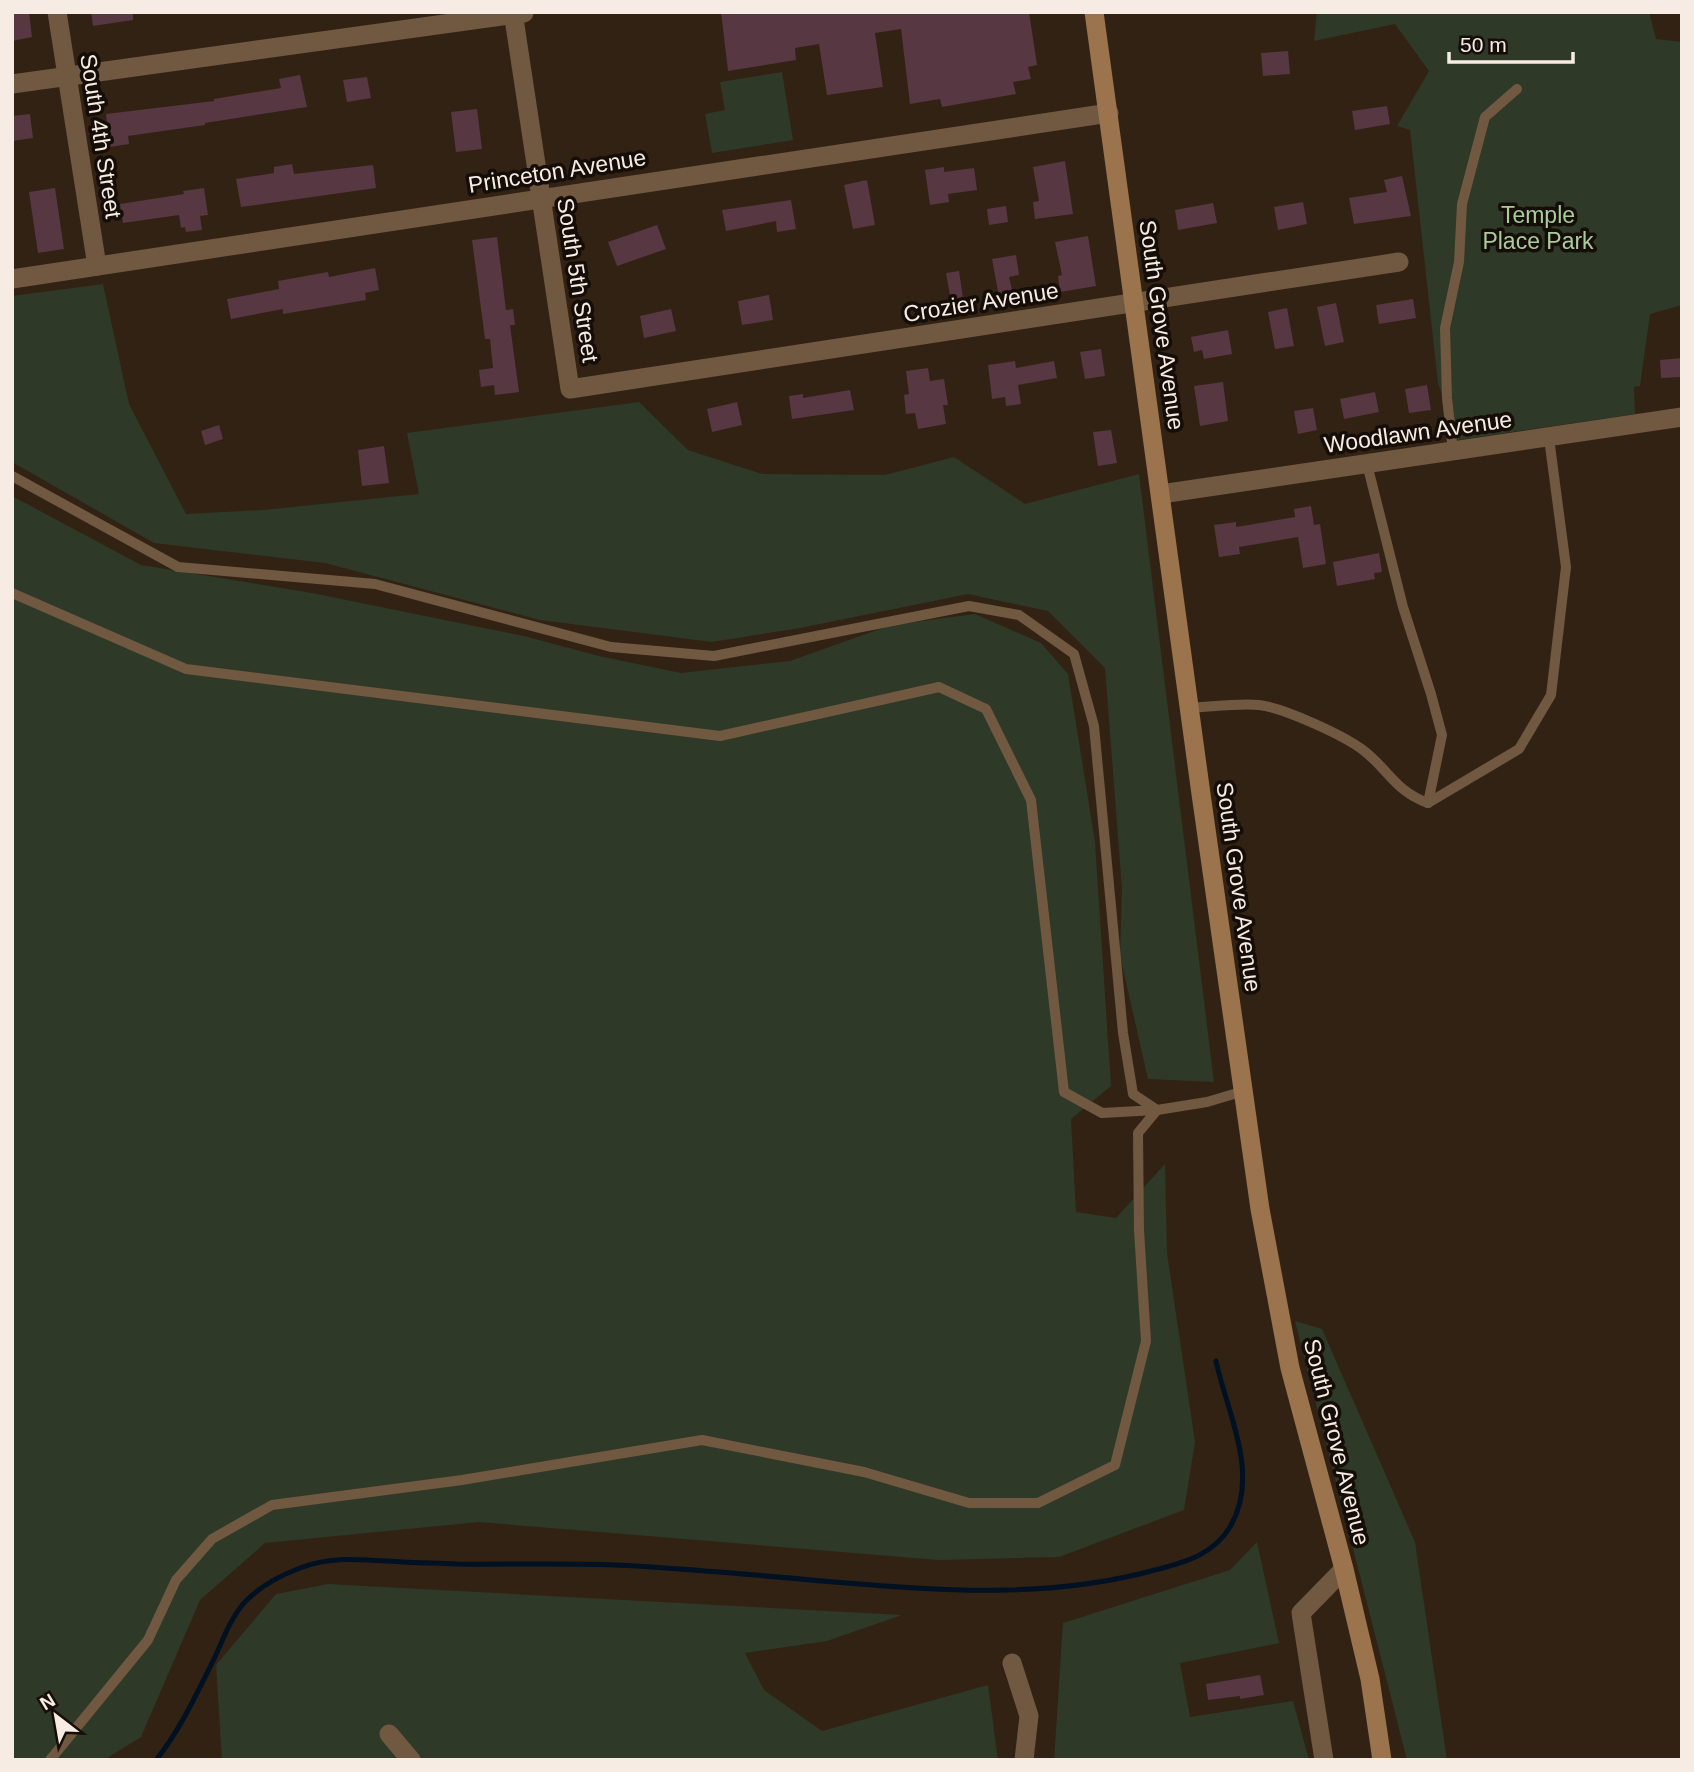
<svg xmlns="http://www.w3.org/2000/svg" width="1694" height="1772" viewBox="0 0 1694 1772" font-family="Helvetica,sans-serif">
	<rect width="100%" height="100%" fill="#322214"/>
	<g fill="#2e3928">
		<polygon points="1317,12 1649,12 1656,39 1682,42 1682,305 1650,314 1640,386 1634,387 1635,414 1457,440 1438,383 1410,130 1397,126 1429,71 1395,24 1314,41"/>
		<polygon points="782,72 793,140 712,153 705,114 725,110 720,82"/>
		<polygon points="103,284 129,404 186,514 263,510 419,494 407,433 639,402 688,450 762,474 885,475 954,457 1025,504 1139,474 1214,1082 1148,1079 1120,956 1122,889 1105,668 1048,611 968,594 800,628 712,642 540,620 325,563 154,543 12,462 12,296"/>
		<polygon points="12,496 141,565 312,593 524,636 599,656 681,673 790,661 891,625 975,614 1041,643 1068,674 1095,842 1111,1086 1071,1119 1076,1212 1116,1218 1165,1164 1167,1253 1195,1442 1184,1510 1059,1557 939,1560 479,1522 265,1543 200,1600 141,1737 104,1760 12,1760"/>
		<polygon points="1295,1321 1322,1329 1415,1542 1447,1760 1407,1760"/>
		<polygon points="1257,1542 1279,1643 1180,1663 1190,1717 1293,1701 1309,1760 1054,1760 1063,1623 1230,1570"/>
		<polygon points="328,1584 902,1615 827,1641 745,1653 764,1690 822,1731 988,1685 998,1760 222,1760 216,1665 276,1594"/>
	</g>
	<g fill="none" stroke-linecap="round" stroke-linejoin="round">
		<path stroke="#011124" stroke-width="5" d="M156,1760C180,1730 197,1693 214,1659C223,1640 229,1621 243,1604C258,1587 279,1576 300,1568C334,1555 367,1560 402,1562C420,1563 439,1563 457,1564C516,1565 576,1562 636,1566C702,1570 768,1576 834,1582C943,1591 1049,1599 1155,1570C1185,1562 1213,1555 1230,1527C1261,1475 1227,1413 1216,1361"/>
	</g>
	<g fill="#563742">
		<polygon points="12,12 29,12 32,37 12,41"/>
		<polygon points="91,12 133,12 133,20 93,26"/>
		<polygon points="721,12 1029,12 1037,65 1028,67 1031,79 1013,82 1016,94 942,107 940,99 910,104 901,29 875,33 883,87 827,95 819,44 795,48 796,60 728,71"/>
		<polygon points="1288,51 1290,74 1263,76 1261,53"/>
		<polygon points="300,75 307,107 205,123 205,125 128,136 129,144 110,147 106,114 214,101 214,99 281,88 279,79"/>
		<polygon points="367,77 371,98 347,102 343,80"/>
		<polygon points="1387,106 1390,124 1355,130 1352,111"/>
		<polygon points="477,109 482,149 456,152 451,112"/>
		<polygon points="30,114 33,138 12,141 12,116"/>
		<polygon points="1065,161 1073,214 1035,219 1033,202 1039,201 1033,167"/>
		<polygon points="292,164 294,174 373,165 376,188 241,207 236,179 274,173 274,167"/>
		<polygon points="944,167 944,172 974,168 977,190 948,194 949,202 930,205 925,170"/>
		<polygon points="1402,176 1411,216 1354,224 1349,198 1387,192 1384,180"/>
		<polygon points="867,180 875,225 853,229 844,185"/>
		<polygon points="55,188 64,249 38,253 29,192"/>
		<polygon points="204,188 208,215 200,216 202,230 186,232 185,227 181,228 179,215 123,223 120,204 184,194 183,191"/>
		<polygon points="791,200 796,229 777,232 776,221 726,231 722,210"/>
		<polygon points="1303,202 1307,224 1278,230 1274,207"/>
		<polygon points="1213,203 1217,223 1178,230 1175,210"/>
		<polygon points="1006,206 1008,222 989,225 987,209"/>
		<polygon points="657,225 666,249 617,266 608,242"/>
		<polygon points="1088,236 1096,286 1060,292 1058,276 1062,275 1055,242"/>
		<polygon points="497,237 506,310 513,309 515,325 510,325 519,392 495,395 494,385 481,387 479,370 493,368 490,339 485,339 472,240"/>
		<polygon points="1016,255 1019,275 1009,277 1013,294 999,297 992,259"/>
		<polygon points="375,268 379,290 365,293 366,300 283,314 283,309 231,319 227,299 279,289 278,281 328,272 329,277"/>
		<polygon points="959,271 964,305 952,307 946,273"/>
		<polygon points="769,295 773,320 742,325 738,301"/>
		<polygon points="1413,299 1416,318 1379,324 1376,305"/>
		<polygon points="1336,303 1344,342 1325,346 1317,307"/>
		<polygon points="1287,308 1294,346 1275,349 1268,312"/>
		<polygon points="671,309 676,331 644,338 640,316"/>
		<polygon points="1228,330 1232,354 1204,359 1202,350 1194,352 1191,337"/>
		<polygon points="1101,349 1105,376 1085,379 1080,352"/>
		<polygon points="1682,358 1682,377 1661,378 1660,360"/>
		<polygon points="1015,361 1016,368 1054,361 1057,378 1018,385 1021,404 1006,406 1005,397 992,399 988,365"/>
		<polygon points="928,368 930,381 944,379 948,405 943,405 946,424 918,429 915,413 906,414 904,395 909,394 906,371"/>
		<polygon points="1223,382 1228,421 1200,426 1194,386"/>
		<polygon points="1427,385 1431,410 1409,413 1405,389"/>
		<polygon points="850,390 854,410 792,419 789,396 803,394 803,398"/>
		<polygon points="1375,392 1379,412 1344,419 1340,399"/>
		<polygon points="737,402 742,425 712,432 707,409"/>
		<polygon points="1313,408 1317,430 1298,434 1294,411"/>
		<polygon points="219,425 223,439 205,445 201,431"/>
		<polygon points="1111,430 1117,463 1098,466 1093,432"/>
		<polygon points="384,446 389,483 362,486 358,450"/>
		<polygon points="1311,506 1314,525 1320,524 1326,564 1303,568 1298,537 1239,547 1240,554 1219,557 1214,525 1236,522 1236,527 1295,517 1294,509"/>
		<polygon points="1379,553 1382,572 1374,573 1375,579 1337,586 1333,562"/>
		<polygon points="1260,1675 1264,1695 1240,1699 1240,1696 1208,1700 1206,1684"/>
	</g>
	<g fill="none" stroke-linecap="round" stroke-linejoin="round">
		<g stroke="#715840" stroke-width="10">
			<polyline points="1453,451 1447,398 1445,328 1459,262 1462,204 1485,117 1517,89"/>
			<polyline points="1367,464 1403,607 1431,694 1442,735 1428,803"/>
			<polyline points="12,476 178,567 375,584 611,647 714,656 969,606 1019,615 1074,654 1094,726 1123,1033 1133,1094 1157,1110 1207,1102 1244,1091"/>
			<polyline points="12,593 186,669 720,736 939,687 986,709 1031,800 1064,1092 1102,1113 1157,1110"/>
			<path d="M1189,708C1212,707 1237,703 1259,705C1284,708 1343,735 1363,750C1389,770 1395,791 1428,803"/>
			<polyline points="1428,803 1519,749 1551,695 1566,567 1549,438"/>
			<polyline points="50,1760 148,1640 176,1580 212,1539 272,1505 462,1480 702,1440 864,1472 969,1503 1038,1503 1115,1465 1146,1341 1139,1230 1138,1133 1157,1110"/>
		</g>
		<g stroke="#715840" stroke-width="19">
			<polyline points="57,12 97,266"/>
			<polyline points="513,12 570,389 1399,262"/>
			<polyline points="12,84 524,13"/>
			<polyline points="12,279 1109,113"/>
			<polyline points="1161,494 1682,417"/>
			<polyline points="1012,1663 1029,1716 1024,1760"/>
			<polyline points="389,1734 411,1760"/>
			<polyline points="1324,1760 1301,1613 1344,1569"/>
		</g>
		<polyline stroke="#9b734d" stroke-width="19" points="1094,12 1201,794 1260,1209 1290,1368 1344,1569 1370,1679 1382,1760"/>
	</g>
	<g text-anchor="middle" stroke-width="7" stroke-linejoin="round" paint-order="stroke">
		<g font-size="23" fill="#f7ece3" stroke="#150e08">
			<text transform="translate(101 136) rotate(81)" y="8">South 4th Street</text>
			<text transform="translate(557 171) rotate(-9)" y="8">Princeton Avenue</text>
			<text transform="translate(578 280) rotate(81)" y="8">South 5th Street</text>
			<text transform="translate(981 302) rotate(-9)" y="8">Crozier Avenue</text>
			<text transform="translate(1162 325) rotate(82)" y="8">South Grove Avenue</text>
			<text transform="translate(1418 432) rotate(-8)" y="8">Woodlawn Avenue</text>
			<text transform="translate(1239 887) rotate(82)" y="8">South Grove Avenue</text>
			<text transform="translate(1337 1442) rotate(76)" y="8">South Grove Avenue</text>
		</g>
		<g font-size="23" fill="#abcc9a" stroke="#150e08">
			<text x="1538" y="223">Temple<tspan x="1538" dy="26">Place Park</tspan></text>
		</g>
	</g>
	<rect width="1694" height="1772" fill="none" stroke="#f7ece3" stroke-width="28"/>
	<g transform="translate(56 1716) rotate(329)" stroke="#150e08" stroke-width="5" paint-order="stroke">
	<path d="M0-5L12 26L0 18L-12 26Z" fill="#f7ece3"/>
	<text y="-10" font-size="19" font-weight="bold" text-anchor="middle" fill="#f7ece3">N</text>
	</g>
	<path d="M1449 52v10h124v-10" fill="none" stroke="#f7ece3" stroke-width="3.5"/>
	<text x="1460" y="52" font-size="21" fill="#f7ece3" stroke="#150e08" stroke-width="5" paint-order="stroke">50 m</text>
</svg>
